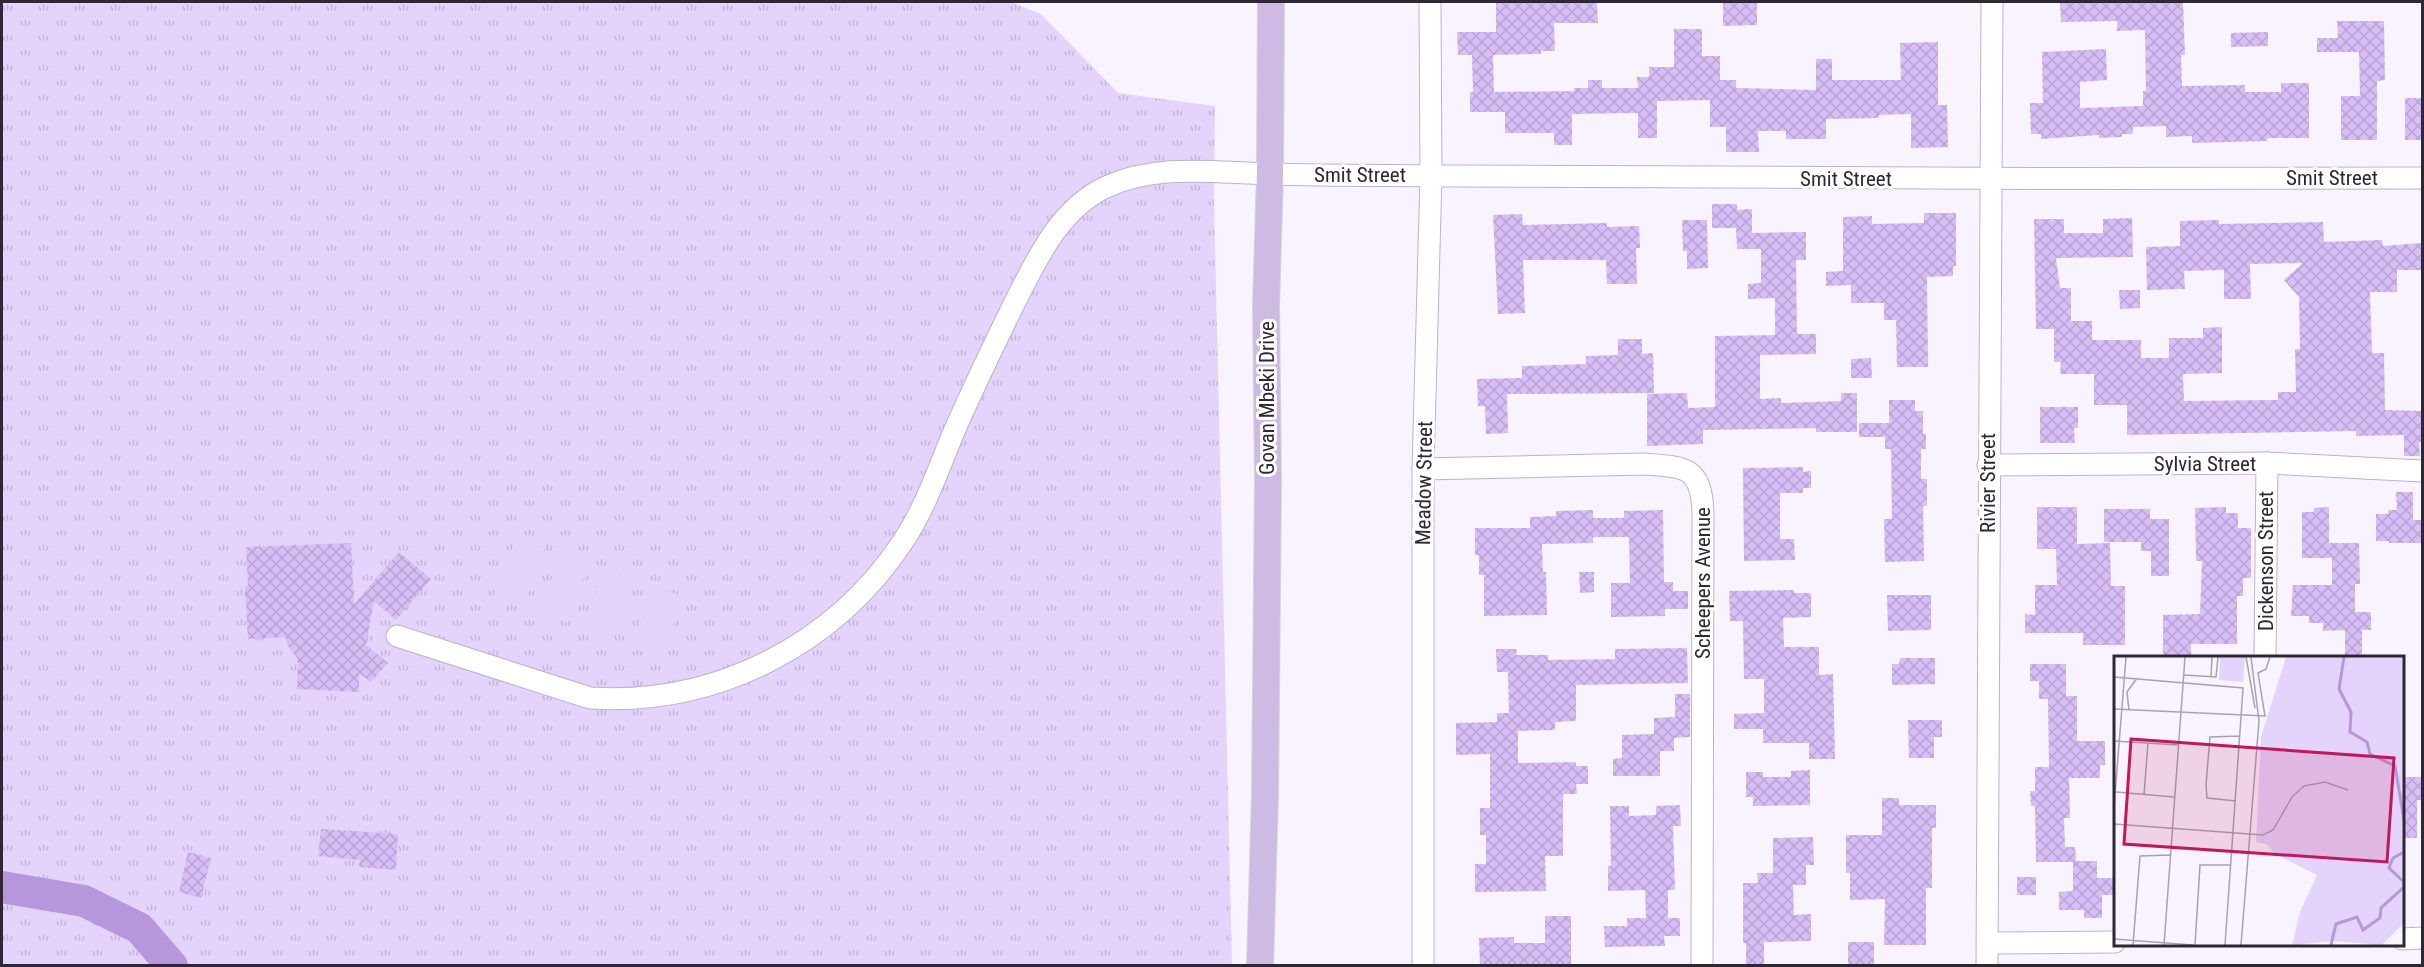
<svg xmlns="http://www.w3.org/2000/svg" width="2424" height="967" viewBox="0 0 2424 967" font-family="'Roboto Condensed',sans-serif">
	<defs>
		<pattern id="grass-tufts" width="24" height="20" patternUnits="userSpaceOnUse" patternTransform="scale(1.5)"><rect width="24" height="20" fill="#e4d3fb"/><path d="M3 7l-1-3M5 7V3M7 7l1-3M15 17l-1-3M17 17v-4M19 17l1-3" fill="none" stroke="#c4b5d8"/></pattern>
		<pattern id="building-cross-hatch" width="8" height="8" patternUnits="userSpaceOnUse" patternTransform="scale(1.5)"><rect width="8" height="8" fill="#d7bef6"/><path d="M0 0l8 8M0 8l8-8" fill="none" stroke="#b9a3d3"/></pattern>
	</defs>
	<rect width="100%" height="100%" fill="#f8f3fe"/>
	<polygon fill="url(#grass-tufts)" points="2,2 1011,2 1041,14 1118,93 1215,106 1214,203 1232,965 2,966"/>
	<g fill="#e4d3fb">
		<polygon points="516,537 545,547 524,606 495,596"/>
		<polygon points="560,554 589,564 568,623 539,613"/>
		<polygon points="605,570 634,580 614,639 584,629"/>
		<polygon points="653,586 683,597 662,655 633,645"/>
	</g>
	<g fill="none" stroke-linecap="round" stroke-linejoin="round">
		<polyline stroke="#b697db" stroke-width="32" points="2,887 84,901 139,928 172,966"/>
	</g>
	<g fill="url(#building-cross-hatch)">
		<polygon points="1496,2 1597,2 1598,23 1554,23 1555,51 1541,51 1541,54 1493,55 1494,92 1574,91 1574,88 1588,88 1588,80 1602,80 1602,88 1638,88 1637,77 1649,77 1649,67 1674,67 1674,29 1702,29 1702,56 1720,56 1720,80 1736,80 1736,88 1816,90 1816,59 1832,59 1832,80 1901,80 1900,43 1938,42 1938,105 1947,105 1948,147 1911,148 1911,114 1879,115 1879,118 1826,119 1826,139 1786,139 1786,131 1758,131 1759,152 1726,152 1726,127 1710,127 1710,100 1657,101 1657,138 1638,138 1638,113 1572,114 1572,145 1554,145 1554,133 1505,133 1505,112 1470,112 1470,92 1473,92 1472,55 1458,55 1457,32 1496,32"/>
		<polygon points="1723,2 1757,2 1757,25 1723,26"/>
		<polygon points="2060,2 2183,2 2185,55 2181,55 2182,86 2245,85 2245,92 2281,92 2281,83 2309,83 2309,138 2268,138 2267,141 2192,143 2192,136 2166,137 2166,126 2133,127 2133,134 2122,134 2122,137 2099,138 2099,135 2041,139 2041,134 2031,134 2030,103 2043,103 2042,52 2106,49 2107,80 2080,82 2080,108 2143,106 2143,91 2146,91 2145,30 2117,31 2117,21 2061,22"/>
		<polygon points="2337,21 2384,21 2385,80 2377,81 2377,140 2341,140 2341,96 2360,96 2359,52 2317,52 2317,38 2338,38"/>
		<polygon points="2268,32 2268,46 2231,47 2231,33"/>
		<rect x="2405" y="98" width="17" height="42"/>
		<polygon points="1712,204 1737,204 1737,210 1752,209 1752,233 1806,232 1806,260 1796,260 1797,334 1816,334 1816,354 1760,355 1760,399 1781,398 1781,403 1841,401 1841,393 1857,393 1857,432 1816,432 1816,428 1703,430 1703,444 1647,446 1647,394 1687,393 1688,408 1715,407 1715,336 1775,335 1775,298 1748,299 1748,284 1761,283 1761,249 1737,249 1736,228 1712,228"/>
		<polygon points="1924,213 1956,213 1956,266 1953,266 1953,276 1927,277 1928,367 1897,367 1896,320 1884,320 1884,303 1851,303 1851,285 1826,286 1826,272 1843,271 1843,217 1872,216 1872,224 1924,223"/>
		<polygon points="1522,214 1523,225 1607,223 1607,227 1639,226 1640,248 1636,248 1637,284 1607,284 1606,260 1523,260 1525,313 1498,314 1493,215"/>
		<polygon points="2132,218 2133,257 2056,258 2060,288 2071,288 2071,321 2092,321 2092,340 2141,340 2141,358 2169,358 2169,338 2203,338 2203,328 2222,327 2222,373 2183,374 2184,401 2278,400 2278,392 2296,392 2295,349 2300,349 2299,297 2284,280 2303,263 2250,264 2251,299 2224,299 2224,270 2184,271 2185,289 2147,290 2146,247 2180,246 2180,221 2219,220 2219,224 2323,222 2324,242 2382,240 2383,246 2422,243 2422,270 2397,270 2397,292 2370,292 2372,353 2384,353 2385,410 2422,411 2422,442 2419,442 2420,456 2404,456 2404,435 2356,436 2356,431 2127,435 2127,405 2094,405 2094,374 2060,374 2061,362 2054,362 2054,329 2036,329 2034,219 2064,219 2064,233 2103,233 2103,219"/>
		<polygon points="1682,220 1707,220 1708,268 1687,269 1687,251 1683,251"/>
		<polygon points="2119,290 2140,290 2140,308 2120,309"/>
		<polygon points="1618,339 1642,339 1642,354 1653,353 1654,393 1507,394 1508,433 1486,434 1485,406 1478,406 1477,379 1522,378 1522,366 1586,364 1586,356 1618,355"/>
		<polygon points="1871,358 1872,378 1851,378 1851,359"/>
		<polygon points="1889,400 1915,400 1915,411 1923,411 1923,434 1926,434 1926,449 1921,449 1921,479 1927,479 1927,506 1923,506 1924,561 1885,562 1884,519 1892,519 1891,449 1885,449 1885,437 1859,437 1859,423 1889,423"/>
		<polygon points="2040,407 2078,407 2078,428 2074,428 2075,443 2040,443"/>
		<polygon points="1803,467 1803,472 1811,471 1811,488 1803,488 1803,493 1780,493 1780,539 1794,539 1795,560 1744,561 1743,468"/>
		<polygon points="2396,492 2413,492 2413,520 2422,520 2422,543 2389,543 2389,541 2376,541 2376,514 2388,514 2388,510 2397,510"/>
		<polygon points="2037,507 2077,507 2077,544 2110,543 2111,586 2125,586 2125,645 2083,645 2083,633 2025,633 2025,614 2035,615 2035,585 2057,585 2056,549 2037,549"/>
		<polygon points="2226,507 2226,513 2238,513 2238,528 2251,528 2251,578 2243,578 2243,596 2237,596 2237,644 2191,644 2191,658 2163,658 2163,615 2200,614 2202,561 2196,561 2195,508"/>
		<polygon points="2329,507 2329,543 2359,543 2360,584 2355,584 2355,612 2371,612 2371,630 2362,630 2362,658 2345,658 2345,630 2323,631 2323,623 2309,623 2309,616 2291,616 2293,585 2332,585 2332,558 2302,558 2302,512 2314,512 2314,508"/>
		<polygon points="2104,509 2150,509 2150,519 2169,519 2169,576 2151,576 2151,551 2141,551 2141,542 2104,542"/>
		<polygon points="1593,510 1593,518 1624,518 1624,511 1663,510 1664,582 1673,582 1673,591 1688,591 1688,609 1665,609 1665,616 1611,617 1611,583 1630,583 1629,537 1593,537 1593,543 1542,544 1543,572 1546,572 1547,615 1484,616 1484,575 1479,575 1479,555 1475,555 1475,528 1530,528 1530,517 1556,516 1556,511"/>
		<polygon points="351,543 354,604 399,552 431,579 396,620 374,601 366,645 388,663 371,682 359,673 359,692 297,689 298,659 288,646 285,637 248,639 245,586 248,586 246,547"/>
		<polygon points="1579,572 1594,572 1594,592 1580,593"/>
		<polygon points="1794,590 1794,593 1811,593 1811,617 1783,618 1784,647 1819,647 1819,675 1833,674 1835,759 1809,759 1809,743 1763,743 1763,729 1734,729 1734,714 1764,713 1764,679 1744,679 1743,621 1730,621 1729,591"/>
		<polygon points="1887,595 1931,595 1931,630 1888,631"/>
		<polygon points="1687,648 1688,683 1576,685 1576,721 1555,722 1555,730 1518,731 1518,763 1576,762 1576,766 1588,766 1588,784 1576,784 1577,794 1563,794 1563,856 1545,856 1546,891 1475,892 1475,864 1486,864 1486,835 1480,835 1480,808 1490,808 1490,754 1456,755 1456,723 1497,722 1497,713 1509,713 1508,672 1497,672 1496,649 1517,649 1516,655 1548,655 1548,660 1615,659 1615,649"/>
		<polygon points="1900,658 1935,658 1935,684 1892,685 1892,664 1899,664"/>
		<polygon points="2030,664 2066,664 2066,696 2077,696 2077,741 2105,741 2105,765 2100,765 2100,778 2069,778 2070,818 2064,818 2065,847 2075,847 2076,861 2097,861 2097,878 2115,878 2115,895 2102,895 2102,918 2084,918 2084,910 2059,910 2059,892 2073,891 2073,862 2036,862 2035,806 2031,806 2030,791 2035,791 2035,767 2049,767 2048,699 2039,699 2039,681 2030,681"/>
		<polygon points="1675,694 1690,694 1690,737 1674,738 1674,751 1660,751 1660,776 1613,776 1613,759 1622,758 1622,735 1654,734 1654,718 1675,717"/>
		<polygon points="1908,720 1942,720 1942,737 1934,737 1934,758 1909,758"/>
		<polygon points="1810,770 1810,805 1753,806 1753,797 1746,797 1746,772 1763,772 1763,777 1791,777 1791,771"/>
		<polygon points="2402,777 2422,777 2422,800 2417,800 2417,838 2402,838"/>
		<polygon points="1882,798 1899,798 1899,805 1936,805 1936,828 1932,828 1932,888 1926,888 1926,945 1884,945 1885,899 1850,900 1850,873 1846,873 1846,835 1882,835"/>
		<polygon points="1680,805 1681,826 1673,826 1675,890 1668,890 1668,918 1680,918 1680,936 1664,936 1665,946 1605,947 1604,926 1627,926 1627,918 1646,918 1645,890 1608,891 1608,866 1611,866 1610,806 1629,806 1629,816 1656,815 1656,806"/>
		<polygon points="321,829 398,834 396,870 359,867 360,860 318,856"/>
		<polygon points="1813,837 1814,865 1806,865 1806,885 1793,885 1794,915 1811,914 1811,941 1764,942 1764,966 1746,966 1746,943 1743,943 1743,883 1758,883 1757,873 1773,873 1773,838"/>
		<polygon points="188,852 211,858 201,898 179,892"/>
		<rect x="2017" y="877" width="19" height="18"/>
		<polygon points="1545,916 1571,916 1571,964 1480,964 1479,938 1514,937 1514,943 1545,943"/>
		<rect x="1848" y="942" width="26" height="23"/>
	</g>
	<g fill="none" stroke-linecap="round" stroke-linejoin="round">
		<g stroke="#bdb1cd" stroke-width="23">
			<g id="minor">
				<polyline points="1988,465 2267,463 2422,471"/>
				<path d="M1423,469L1644,464C1685,467 1701,466 1703,512L1702,966"/>
				<path d="M397,636L590,698C716,706 835,645 904,540C925,508 938,470 953,434C971,392 991,351 1011,310C1034,265 1057,210 1106,187C1158,163 1216,173 1272,174C1335,176 1399,175 1462,176C1782,179 2102,179 2422,178"/>
				<polyline points="2265,658 2267,463"/>
				<polyline points="2402,939 2422,938"/>
				<polyline points="1988,943 2115,942"/>
				<polyline points="1423,966 1423,469 1431,176 1430,2"/>
				<polyline points="1987,966 1992,2"/>
			</g>
		</g>
		<g stroke="#d5d4d6" stroke-width="28">
			<polyline id="major" points="1260,966 1265,794 1268,480 1266,305 1270,174 1271,2"/>
		</g>
		<use href="#minor" stroke="#fff" stroke-width="21"/>
		<use href="#major" stroke="#cdbbe3" stroke-width="26"/>
	</g>
	<g text-anchor="middle" stroke-width="6" stroke-linejoin="round" paint-order="stroke">
		<g font-size="21" fill="#2d2833" stroke="#fff">
			<text x="1360" y="182">Smit Street</text>
			<text x="2332" y="185">Smit Street</text>
			<text x="1846" y="186">Smit Street</text>
			<text transform="translate(1267 398) rotate(-90)" y="7">Govan Mbeki Drive</text>
			<text x="2205" y="471">Sylvia Street</text>
			<text transform="translate(1424 483) rotate(-89)" y="7">Meadow Street</text>
			<text transform="translate(1988 483) rotate(-90)" y="7">Rivier Street</text>
			<text transform="translate(2266 561) rotate(-90)" y="7">Dickenson Street</text>
			<text transform="translate(1703 583) rotate(-90)" y="7">Scheepers Avenue</text>
		</g>
	</g>
	<g transform="translate(2114 656)">
		<rect width="290" height="290" fill="#f8f3fe"/>
		<path d="M106,1H131L129,26L105,24ZM172,1H289V268L268,289L219,285L178,289L186,256L203,219L160,197L152,188L142,186L147,81Z" fill="#e4d3fb"/>
		<path fill="none" stroke="#b697db" stroke-width="3" d="M230,1L225,33L237,56L236,76L253,86L256,98L281,110L290,164M290,196L279,202L275,212L290,226M217,289L222,268L243,261L249,274L266,262L267,252L290,231"/>
		<path fill="none" stroke="#a7a2ad" stroke-width="1.5" d="M132,1L141,52M70,19L102,21L104,1M0,21L129,32L111,289M97,21L98,1M0,53L151,60L144,17L152,13L156,1M15,54L13,36L23,22M0,85L64,89M2,136L60,141M30,139L34,87M122,145L93,142L92,129L96,81L126,80M0,151L12,1M0,168L149,179L159,174L178,141L190,130L211,126L234,134M0,283L79,289M19,289L26,200L56,199M50,289L71,1M81,289L86,209H117M127,289L145,65L137,1"/>
		<path fill="#c2185b" fill-opacity="0.15" stroke="#c2185b" stroke-width="3" d="M17,83L280,102L273,206L10,188Z"/>
		<rect width="290" height="290" fill="none" stroke="#2d2833" stroke-width="3"/>
	</g>
	<rect width="2424" height="967" fill="none" stroke="#2d2833" stroke-width="6"/>
</svg>
